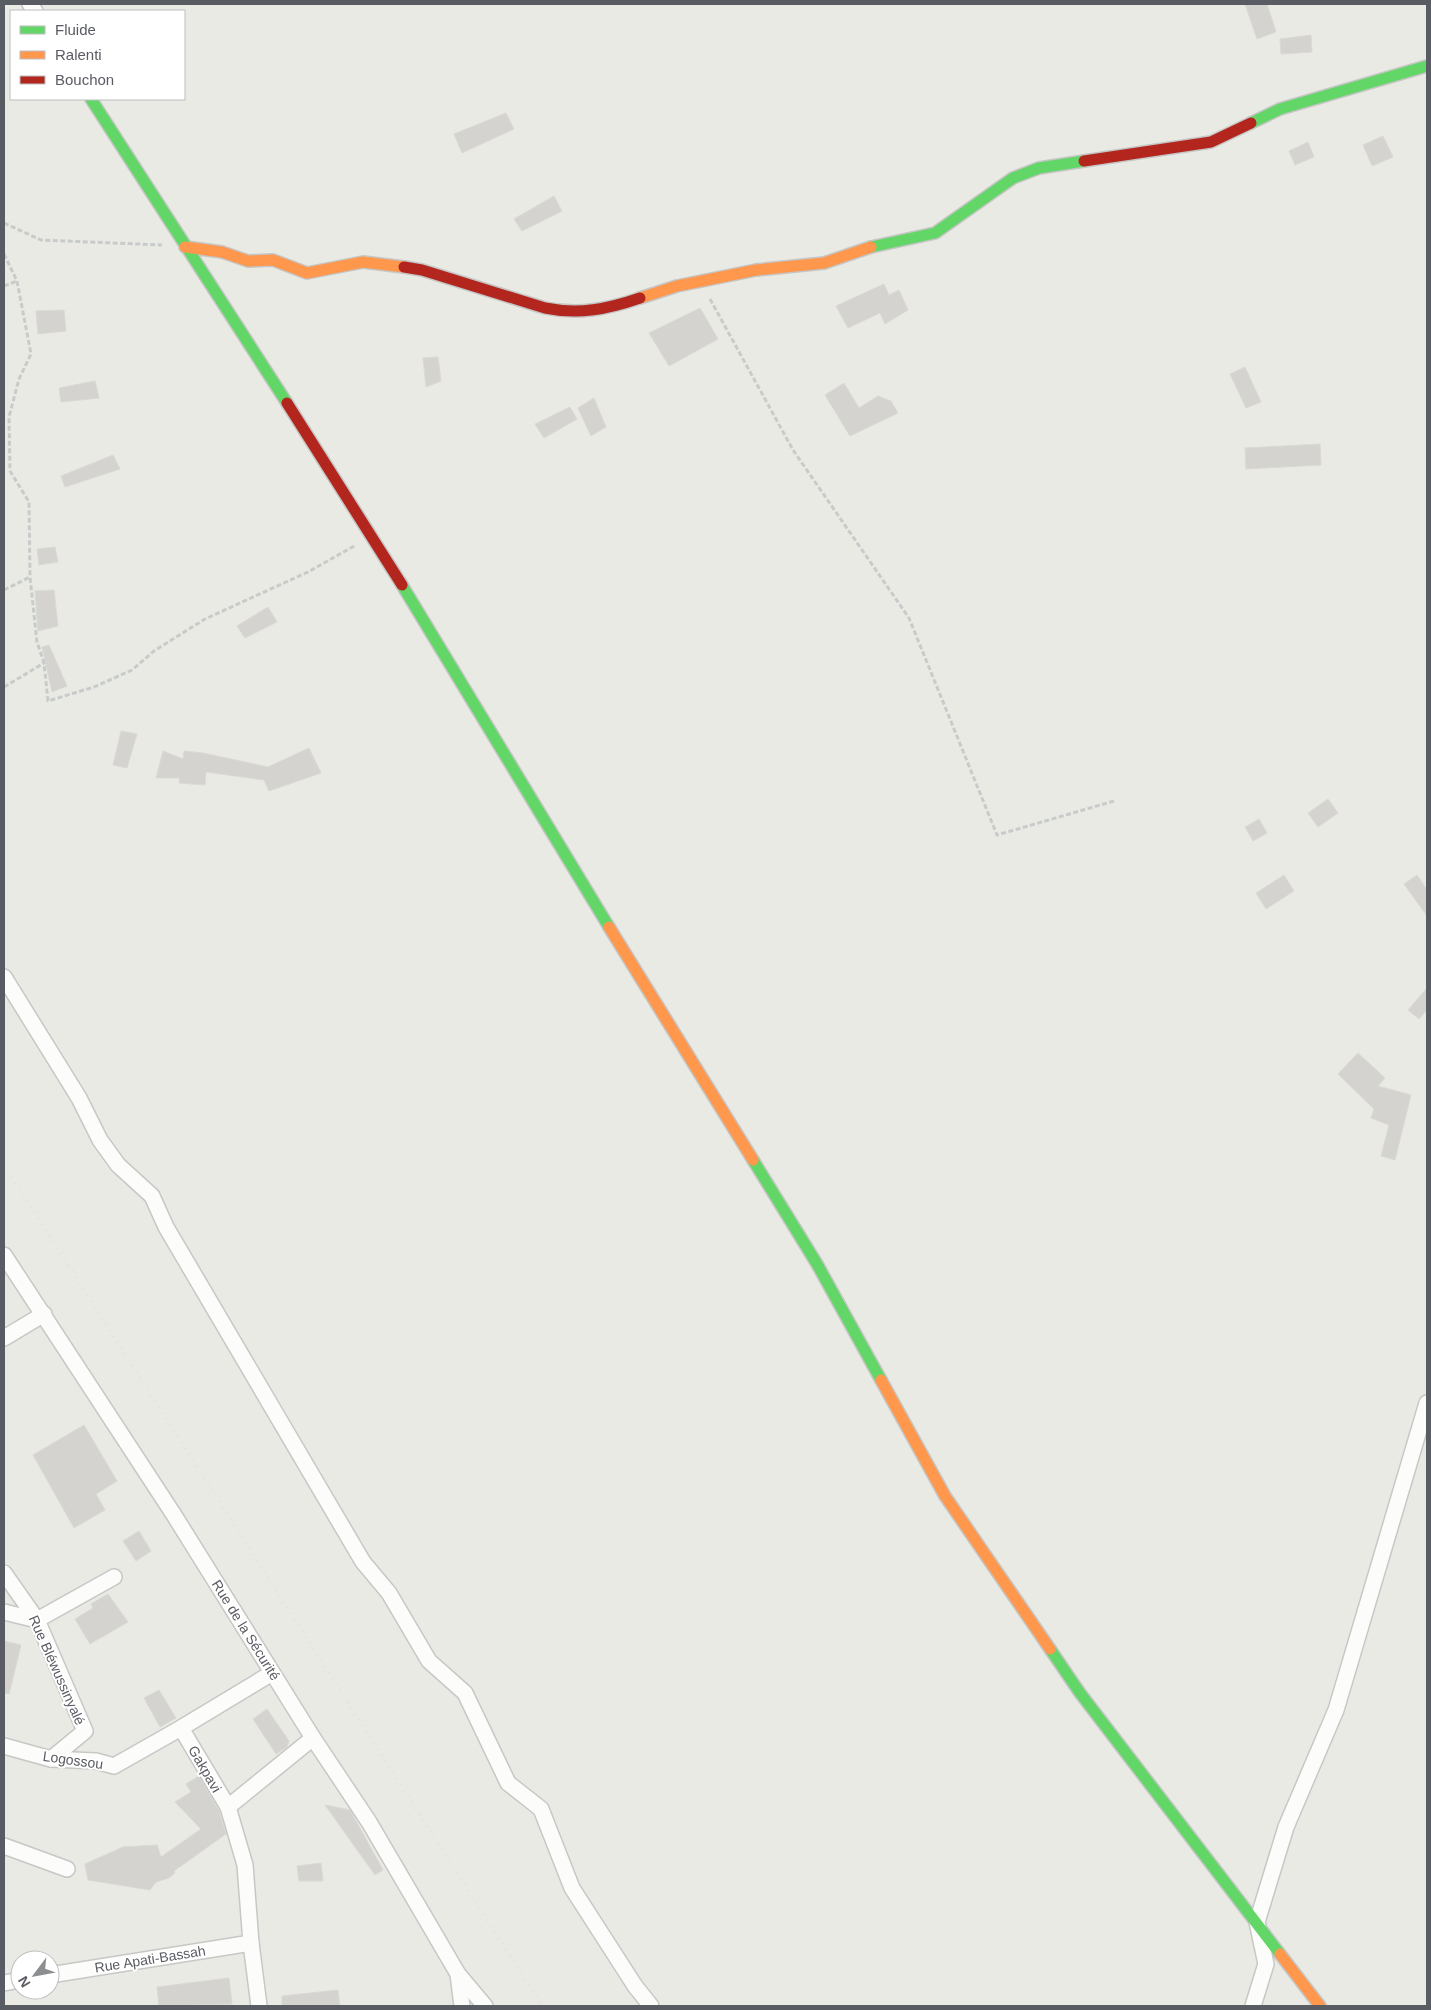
<svg xmlns="http://www.w3.org/2000/svg" width="1431" height="2010" viewBox="0 0 1431 2010" font-family="Arial,sans-serif">
	<rect width="100%" height="100%" fill="#eaeae4"/>
	<g fill="#d4d3cf" stroke="#dad9d4">
		<polygon points="1245,4 1267,4 1276,32 1257,39"/>
		<polygon points="1311,35 1312,52 1281,54 1280,39"/>
		<polygon points="506,113 514,129 462,153 454,134"/>
		<polygon points="1383,136 1393,157 1372,166 1363,145"/>
		<polygon points="1308,142 1314,157 1295,165 1289,151"/>
		<polygon points="554,196 562,211 522,231 514,219"/>
		<polygon points="884,284 889,295 899,290 908,310 885,324 880,313 848,328 836,306"/>
		<polygon points="700,308 718,339 669,366 649,333"/>
		<polygon points="64,310 66,331 38,334 36,311"/>
		<polygon points="438,357 441,381 426,387 423,358"/>
		<polygon points="1245,367 1261,402 1246,408 1230,374"/>
		<polygon points="95,381 99,398 61,402 59,388"/>
		<polygon points="844,383 859,408 878,396 891,401 898,413 850,436 825,395"/>
		<polygon points="594,398 606,427 591,436 578,408"/>
		<polygon points="570,407 577,419 544,438 535,424"/>
		<polygon points="1320,444 1321,465 1246,469 1245,448"/>
		<polygon points="113,455 120,469 65,487 61,476"/>
		<polygon points="55,547 58,562 39,565 37,549"/>
		<polygon points="54,590 58,626 38,631 35,591"/>
		<polygon points="268,607 277,622 245,638 237,626"/>
		<polygon points="49,645 67,686 52,692 42,647"/>
		<polygon points="121,731 137,734 127,768 113,765"/>
		<polygon points="309,748 321,773 269,791 264,780 206,772 205,785 179,783 180,778 156,778 163,751 183,759 184,751 203,753 268,767"/>
		<polygon points="1328,799 1338,813 1318,827 1308,813"/>
		<polygon points="1259,819 1267,833 1253,841 1245,827"/>
		<polygon points="1284,875 1294,891 1266,909 1256,893"/>
		<polygon points="1417,875 1427,890 1427,916 1404,884"/>
		<polygon points="1427,988 1427,1010 1419,1019 1408,1010"/>
		<polygon points="1358,1053 1385,1078 1378,1086 1411,1095 1395,1160 1381,1156 1389,1125 1371,1118 1374,1109 1338,1074"/>
		<polygon points="84,1425 117,1481 96,1494 105,1510 74,1528 33,1455"/>
		<polygon points="139,1531 151,1551 136,1561 123,1541"/>
		<polygon points="108,1594 128,1622 90,1644 75,1619 93,1608 91,1604"/>
		<polygon points="4,1641 21,1645 9,1694 4,1693"/>
		<polygon points="159,1690 176,1718 160,1727 144,1698"/>
		<polygon points="267,1709 289,1741 287,1747 276,1754 253,1719"/>
		<polygon points="199,1776 219,1811 226,1834 174,1871 175,1873 169,1878 156,1882 150,1890 88,1880 85,1864 123,1847 157,1845 161,1857 201,1829 175,1802 191,1792 186,1784"/>
		<polygon points="325,1805 350,1810 383,1870 375,1875"/>
		<polygon points="321,1863 323,1881 299,1881 297,1866"/>
		<polygon points="229,1978 232,2004 159,2006 157,1987"/>
		<polygon points="338,1990 340,2006 282,2006 282,1996"/>
	</g>
	<g fill="none" stroke-linecap="round" stroke-linejoin="round">
		<g stroke="#c7c8c6" stroke-width="18">
			<g id="street">
				<polyline points="30,4 35,11"/>
				<polyline points="4,977 79,1098 100,1140 118,1165 152,1196 166,1227 363,1562 389,1593 429,1661 465,1693 508,1783 541,1809 572,1888 635,1986 651,2006"/>
				<polyline points="4,1255 174,1515 313,1738 369,1822 458,1974 485,2006"/>
				<polyline points="4,1338 44,1314"/>
				<polyline points="4,1573 37,1620 85,1731 51,1759"/>
				<polyline points="4,1612 37,1620 114,1577"/>
				<polyline points="181,1728 272,1673"/>
				<polyline points="4,1746 51,1759 96,1761 114,1766 181,1728 228,1807 313,1738"/>
				<polyline points="228,1807 245,1865 251,1943 259,2006"/>
				<polyline points="4,1846 67,1869"/>
				<polyline points="458,1974 462,2006"/>
				<polyline points="50,1975 251,1943"/>
				<polyline points="4,1983 20,1980"/>
				<polyline points="1253,2006 1266,1964 1257,1922 1286,1827 1336,1710 1427,1403"/>
			</g>
		</g>
		<g stroke="#c5c6c5" stroke-width="14">
			<g id="fast">
				<polyline points="91,99 287,403"/>
				<polyline points="1251,123 1280,109 1427,66"/>
				<polyline points="871,247 935,233 1013,178 1039,168 1084,161"/>
				<polyline points="402,585 609,927"/>
				<polyline points="753,1160 817,1264 881,1380"/>
				<polyline points="1050,1649 1080,1693 1280,1954"/>
			</g>
		</g>
		<g stroke="#c5c6c5" stroke-width="14">
			<g id="slow">
				<polyline points="185,247 222,252 248,261 273,260 307,273 363,262 404,267"/>
				<polyline points="640,298 677,286 756,270 824,263 871,247"/>
				<polyline points="609,927 753,1160"/>
				<polyline points="881,1380 945,1496 1050,1649"/>
				<polyline points="1280,1954 1320,2006"/>
			</g>
		</g>
		<g stroke="#c5c6c5" stroke-width="14">
			<g id="jam">
				<polyline points="1084,161 1211,142 1251,123"/>
				<path d="M404,267L422,270L545,308C579,315 608,309 640,298"/>
				<polyline points="287,403 402,585"/>
			</g>
		</g>
		<g stroke="#c7ccca" stroke-width="3" stroke-dasharray="5 2.5" stroke-linecap="butt">
			<polyline points="4,223 41,240 162,245"/>
			<polyline points="4,254 17,281 31,354 19,379 9,417 10,471 29,502 30,577 37,642 44,663 48,701 94,687 132,670 154,651 205,619 308,572 356,545"/>
			<polyline points="4,286 17,281"/>
			<polyline points="710,299 793,450 909,618 997,835 1114,801"/>
			<polyline points="4,590 30,577"/>
			<polyline points="4,687 44,663"/>
		</g>
		<use href="#street" stroke="#fcfcfb" stroke-width="15"/>
		<use href="#fast" stroke="#63d668" stroke-width="11"/>
		<use href="#slow" stroke="#ff974d" stroke-width="11"/>
		<use href="#jam" stroke="#b3261e" stroke-width="11"/>
		<polyline stroke="#e2e2e2" stroke-width="4" stroke-dasharray="1 6" stroke-linecap="butt" points="4,1165 542,2006"/>
	</g>
	<g text-anchor="middle" stroke-width="4" stroke-linejoin="round" paint-order="stroke">
		<g font-size="14" fill="#5a5c63" stroke="#fff">
			<text transform="translate(246 1630) rotate(58)" y="5">Rue de la Sécurité</text>
			<text transform="translate(57 1670) rotate(66)" y="5">Rue Bléwussinyalé</text>
			<text transform="translate(73 1760) rotate(8)" y="5">Logossou</text>
			<text transform="translate(205 1769) rotate(60)" y="5">Gakpavi</text>
			<text transform="translate(150 1959) rotate(-9)" y="5">Rue Apati-Bassah</text>
		</g>
	</g>
	<rect width="1431" height="2010" fill="none" stroke="#5a5c63" stroke-width="10"/>
	<rect x="10" y="10" width="175" height="90" fill="#ffffff" stroke="#bdbec1"/>
	<rect x="20" y="26" width="25" height="8" fill="#63d668" stroke="#bdbec1"/>
	<text x="55" y="35" font-size="15" fill="#5a5c63">Fluide</text>
	<rect x="20" y="51" width="25" height="8" fill="#ff974d" stroke="#bdbec1"/>
	<text x="55" y="60" font-size="15" fill="#5a5c63">Ralenti</text>
	<rect x="20" y="76" width="25" height="8" fill="#b3261e" stroke="#bdbec1"/>
	<text x="55" y="85" font-size="15" fill="#5a5c63">Bouchon</text>
	<g transform="translate(35 1975) rotate(238)"><circle r="24" fill="#ffffff" stroke="#bdbec1"/>
	<path d="M0-4L9 19L0 12L-9 19Z" fill="#8c8e90"/>
	<text y="-8" font-size="14" font-weight="bold" text-anchor="middle" fill="#5a5c63">N</text>
	</g>
</svg>
